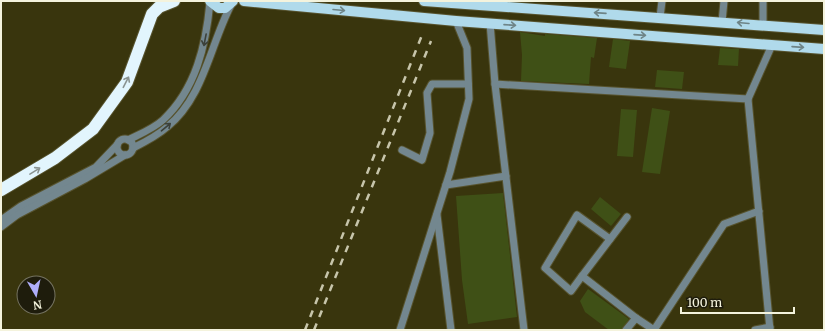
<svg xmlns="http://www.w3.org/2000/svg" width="825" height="331" viewBox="0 0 825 331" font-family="Merriweather,serif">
	<rect width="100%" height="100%" fill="#39350d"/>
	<g fill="#3f5016">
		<polygon points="520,32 545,36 545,34 597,38 594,58 591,57 589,84 521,81 522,55"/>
		<polygon points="613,39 630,41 626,69 609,67"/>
		<polygon points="720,48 739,49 738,66 718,65"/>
		<polygon points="657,70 684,72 682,89 655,87"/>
		<polygon points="652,108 670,111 660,174 642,172"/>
		<polygon points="621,109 637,110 633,157 617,156"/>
		<polygon points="503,193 517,317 468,324 462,280 456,196"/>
		<polygon points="600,197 621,214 611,226 591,209"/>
		<polygon points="588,289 629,319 621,330 609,330 585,312 580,301"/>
	</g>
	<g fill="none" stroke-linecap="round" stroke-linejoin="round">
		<g stroke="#57532e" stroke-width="9">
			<g id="street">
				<polyline points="763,1 763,25"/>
				<polyline points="660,17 662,1"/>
				<polyline points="722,22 724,1"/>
				<polyline points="490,23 495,84 524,330"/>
				<polyline points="495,84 748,99"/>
				<circle cx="125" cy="147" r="8"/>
				<path d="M128,140C140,134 153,129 163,120C196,89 206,45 210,2"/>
				<path d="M133,148C145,142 157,136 167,127C204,97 210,45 231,5"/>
				<polyline points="402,150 422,160 430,133 427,93 432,84 468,84"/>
				<polyline points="446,185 506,176"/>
				<polyline points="437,215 451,330"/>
				<polyline points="627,217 582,276 636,318 654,330"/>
				<polyline points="1,220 21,206 96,167 117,145"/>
				<polyline points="1,227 17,215 85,179 125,155"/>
				<polyline points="582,276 571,291 545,268 577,215 610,239"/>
				<polyline points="400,330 450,172 469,99 467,48 456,21"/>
				<polyline points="626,330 636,318"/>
				<polyline points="654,330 724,224 759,211"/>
				<polyline points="755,330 770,327"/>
				<polyline points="770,330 748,99 772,45"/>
			</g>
		</g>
		<g stroke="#57532e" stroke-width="12">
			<g id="primary">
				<polyline points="210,1 219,8 225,8 233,1"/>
				<polyline points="244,1 456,21 824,49"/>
				<polyline points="424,1 824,30"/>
			</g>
		</g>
		<g stroke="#57532e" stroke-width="14">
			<polyline id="highway" points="1,190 55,158 93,129 127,82 152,14 159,7 174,1"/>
		</g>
		<use href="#street" stroke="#73878f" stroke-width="7"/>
		<use href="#primary" stroke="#b0daeb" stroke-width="10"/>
		<use href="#highway" stroke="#e2f5fd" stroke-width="12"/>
		<g stroke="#c7c5ab" stroke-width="2.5" stroke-dasharray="7 7" stroke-linecap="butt">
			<polyline points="305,330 422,35"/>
			<polyline points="314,330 431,41"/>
		</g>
	</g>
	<defs><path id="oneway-shaft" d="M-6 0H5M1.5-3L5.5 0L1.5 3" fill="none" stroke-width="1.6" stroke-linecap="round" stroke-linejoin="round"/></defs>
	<g stroke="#6e8487">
		<use href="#oneway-shaft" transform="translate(339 10) rotate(5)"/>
		<use href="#oneway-shaft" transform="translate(600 13) rotate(-176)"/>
		<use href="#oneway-shaft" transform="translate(743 23) rotate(-175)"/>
		<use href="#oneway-shaft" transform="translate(510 25) rotate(4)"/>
		<use href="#oneway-shaft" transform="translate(640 35) rotate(4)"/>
		<use href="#oneway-shaft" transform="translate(798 47) rotate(4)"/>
	</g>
	<g stroke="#3c413a">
		<use href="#oneway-shaft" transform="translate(205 40) rotate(101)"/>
		<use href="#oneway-shaft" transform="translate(166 127) rotate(-40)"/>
	</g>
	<g stroke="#8a9391">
		<use href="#oneway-shaft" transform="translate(126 82) rotate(-63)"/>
		<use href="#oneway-shaft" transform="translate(35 171) rotate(-32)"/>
	</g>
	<rect width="825" height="331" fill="none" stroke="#f4f3dd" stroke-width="4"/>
	<g transform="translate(36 295) rotate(171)"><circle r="19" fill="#1e1c0c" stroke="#747260"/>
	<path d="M0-3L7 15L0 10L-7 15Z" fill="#afaefa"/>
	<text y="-6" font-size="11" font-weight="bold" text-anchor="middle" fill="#f4f3dd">N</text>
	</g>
	<path d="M681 307v6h113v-6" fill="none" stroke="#f4f3dd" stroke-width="2"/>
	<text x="687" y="307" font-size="12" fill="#f4f3dd" stroke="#1e1c0c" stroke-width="3" paint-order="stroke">100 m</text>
</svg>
